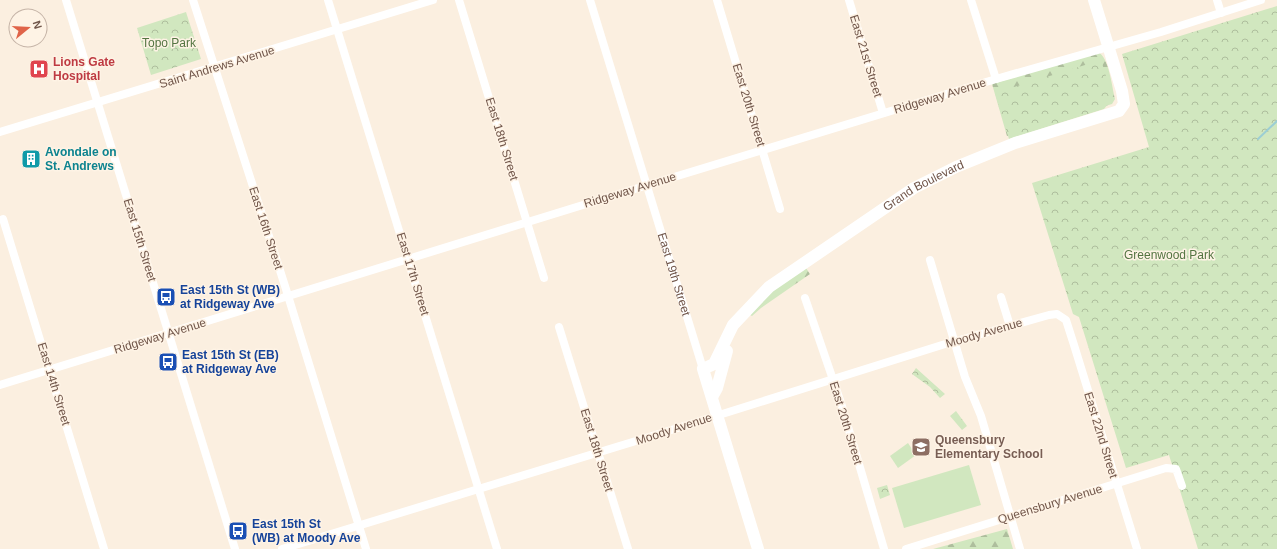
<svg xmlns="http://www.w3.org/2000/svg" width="1277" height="549" viewBox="0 0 1277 549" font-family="Helvetica,sans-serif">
	<defs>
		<pattern id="forest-firs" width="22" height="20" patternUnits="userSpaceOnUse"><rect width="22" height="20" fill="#d1e7bf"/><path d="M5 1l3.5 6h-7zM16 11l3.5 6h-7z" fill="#aebe9d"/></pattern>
		<pattern id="park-crowns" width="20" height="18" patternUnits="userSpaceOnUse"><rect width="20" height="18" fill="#d1e7bf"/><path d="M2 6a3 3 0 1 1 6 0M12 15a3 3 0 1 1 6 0" fill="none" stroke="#aebe9d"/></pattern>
	</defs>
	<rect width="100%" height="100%" fill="#fbefe0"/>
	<g fill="#d1e7bf">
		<polygon points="908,443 916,455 898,468 890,456"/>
		<polygon points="969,465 981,505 904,528 892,488"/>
	</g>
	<g fill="url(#forest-firs)">
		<path d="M1098,52C1109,57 1112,87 1115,99L1112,104L1007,136L992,84Z"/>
		<polygon points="806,268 810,274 761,308 752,316 750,315 765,296"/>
		<polygon points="1007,529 1013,549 933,549"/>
	</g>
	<g fill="url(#park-crowns)">
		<polygon points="1277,6 1277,549 1198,549 1169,455 1126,468 1079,317 1073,314 1032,183 1149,147 1122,54"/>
		<polygon points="186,12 201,59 151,75 137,28"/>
		<polygon points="1101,60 1113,98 1104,109 1009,139 995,93"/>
		<polygon points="916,368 945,394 940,398 930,387 912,374"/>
		<polygon points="956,411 967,426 962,430 950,416"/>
		<polygon points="887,485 890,495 880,499 877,488"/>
	</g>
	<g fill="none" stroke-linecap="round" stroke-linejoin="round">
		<polyline stroke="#9cced4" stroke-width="2" points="1258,139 1277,121"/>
		<g stroke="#fff" stroke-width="8">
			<polyline points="66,0 235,549"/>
			<polyline points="193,0 285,286 366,549"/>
			<polyline points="328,0 497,549"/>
			<polyline points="459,0 544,278"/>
			<path id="s1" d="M590,0L703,369"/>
			<polyline points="717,0 780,209"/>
			<polyline points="849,0 883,113"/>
			<polyline points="971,0 996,79"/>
			<polyline points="1217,0 1221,13"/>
			<polyline points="0,132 433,0"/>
			<polyline points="3,219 104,549"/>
			<polyline points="930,260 965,377 981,416 1020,549"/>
			<polyline points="1001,297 1010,326"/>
			<polyline points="805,298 841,403 884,549"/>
			<polyline points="559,327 628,549"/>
			<polyline points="0,385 638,188 996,79 1161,32 1261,0"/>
			<polyline points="282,549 649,437 942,345 1049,315 1057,314 1066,320 1074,345 1137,549"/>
			<polyline points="906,549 1166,468 1176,469 1182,486"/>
		</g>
		<g stroke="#fff" stroke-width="12">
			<polyline points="712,397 717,388 727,351"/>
			<path id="s2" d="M758,549L703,369L714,364L733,325L769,287L914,188L956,167L1015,143L1119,111L1124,104L1122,91L1094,0"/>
		</g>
	</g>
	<defs>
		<g id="hospital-square" transform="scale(1)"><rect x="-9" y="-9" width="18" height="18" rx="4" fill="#e0444e" stroke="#fef3e5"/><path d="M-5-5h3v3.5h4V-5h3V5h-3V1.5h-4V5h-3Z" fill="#fff"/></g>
		<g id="building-square" transform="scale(1)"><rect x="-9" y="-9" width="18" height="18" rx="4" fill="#0f9aa8" stroke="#fef3e5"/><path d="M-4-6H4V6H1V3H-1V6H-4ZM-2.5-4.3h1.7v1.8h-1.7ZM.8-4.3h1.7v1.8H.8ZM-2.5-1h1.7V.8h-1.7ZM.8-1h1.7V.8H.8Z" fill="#fff"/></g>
		<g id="bus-square" transform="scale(1)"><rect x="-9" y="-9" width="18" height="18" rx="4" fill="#1a4fb4" stroke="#fef3e5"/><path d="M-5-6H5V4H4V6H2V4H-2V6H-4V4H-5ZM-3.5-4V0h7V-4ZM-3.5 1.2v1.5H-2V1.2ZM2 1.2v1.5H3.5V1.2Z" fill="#fff"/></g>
		<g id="school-square" transform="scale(1)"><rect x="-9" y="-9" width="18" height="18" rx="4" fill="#8d6e63" stroke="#fef3e5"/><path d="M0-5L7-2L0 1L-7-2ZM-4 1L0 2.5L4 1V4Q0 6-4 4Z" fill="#fff"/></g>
	</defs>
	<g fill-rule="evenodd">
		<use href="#hospital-square" x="39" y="69"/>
		<use href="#building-square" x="31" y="159"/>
		<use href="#bus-square" x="166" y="297"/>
		<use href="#bus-square" x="168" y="362"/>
		<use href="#school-square" x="921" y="447"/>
		<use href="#bus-square" x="238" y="531"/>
	</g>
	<g text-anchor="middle" stroke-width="3" stroke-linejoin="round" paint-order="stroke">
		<g font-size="12" fill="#547542" stroke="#fef3e5">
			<text x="169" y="47">Topo Park</text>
			<text x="1169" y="259">Greenwood Park</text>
		</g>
		<g font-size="12" fill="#705549" stroke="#fef3e5">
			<text transform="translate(866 56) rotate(73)" y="4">East 21st Street</text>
			<text transform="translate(217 67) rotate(-17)" y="4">Saint Andrews Avenue</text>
			<text transform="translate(940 96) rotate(-17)" y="4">Ridgeway Avenue</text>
			<text transform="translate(749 105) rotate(73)" y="4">East 20th Street</text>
			<text transform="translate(502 139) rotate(73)" y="4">East 18th Street</text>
			<text dy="4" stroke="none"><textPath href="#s2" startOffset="481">Grand Boulevard</textPath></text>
			<text transform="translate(630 190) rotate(-17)" y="4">Ridgeway Avenue</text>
			<text transform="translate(266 228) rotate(72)" y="4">East 16th Street</text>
			<text transform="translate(140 240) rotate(73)" y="4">East 15th Street</text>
			<text transform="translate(413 274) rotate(73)" y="4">East 17th Street</text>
			<text dy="4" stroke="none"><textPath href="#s1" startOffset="287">East 19th Street</textPath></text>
			<text transform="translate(984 333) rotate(-16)" y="4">Moody Avenue</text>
			<text transform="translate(160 336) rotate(-17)" y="4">Ridgeway Avenue</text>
			<text transform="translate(54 384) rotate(73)" y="4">East 14th Street</text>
			<text transform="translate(846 423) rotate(73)" y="4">East 20th Street</text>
			<text transform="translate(674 429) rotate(-18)" y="4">Moody Avenue</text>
			<text transform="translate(1101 435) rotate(73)" y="4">East 22nd Street</text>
			<text transform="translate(597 450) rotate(73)" y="4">East 18th Street</text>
			<text transform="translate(1050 504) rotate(-17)" y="4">Queensbury Avenue</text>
		</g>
		<g font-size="12" font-weight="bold" fill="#be3a42" stroke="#fef3e5" text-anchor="start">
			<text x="53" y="66">Lions Gate<tspan x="53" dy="14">Hospital</tspan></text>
		</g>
		<g font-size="12" font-weight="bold" fill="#0d838f" stroke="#fef3e5" text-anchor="start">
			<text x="45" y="156">Avondale on<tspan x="45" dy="14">St. Andrews</tspan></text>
		</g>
		<g font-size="12" font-weight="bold" fill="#164399" stroke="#fef3e5" text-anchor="start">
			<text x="180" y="294">East 15th St (WB)<tspan x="180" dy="14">at Ridgeway Ave</tspan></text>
			<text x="182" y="359">East 15th St (EB)<tspan x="182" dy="14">at Ridgeway Ave</tspan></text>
			<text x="252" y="528">East 15th St<tspan x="252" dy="14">(WB) at Moody Ave</tspan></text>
		</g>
		<g font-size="12" font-weight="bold" fill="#785e54" stroke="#fef3e5" text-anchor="start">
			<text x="935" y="444">Queensbury<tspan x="935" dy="14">Elementary School</tspan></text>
		</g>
	</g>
	<g transform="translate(28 28) rotate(72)"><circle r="19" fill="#fef3e5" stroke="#c5b4a7"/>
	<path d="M0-3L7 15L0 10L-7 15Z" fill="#e06449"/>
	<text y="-6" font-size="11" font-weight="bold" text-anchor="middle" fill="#705549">N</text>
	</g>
</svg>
